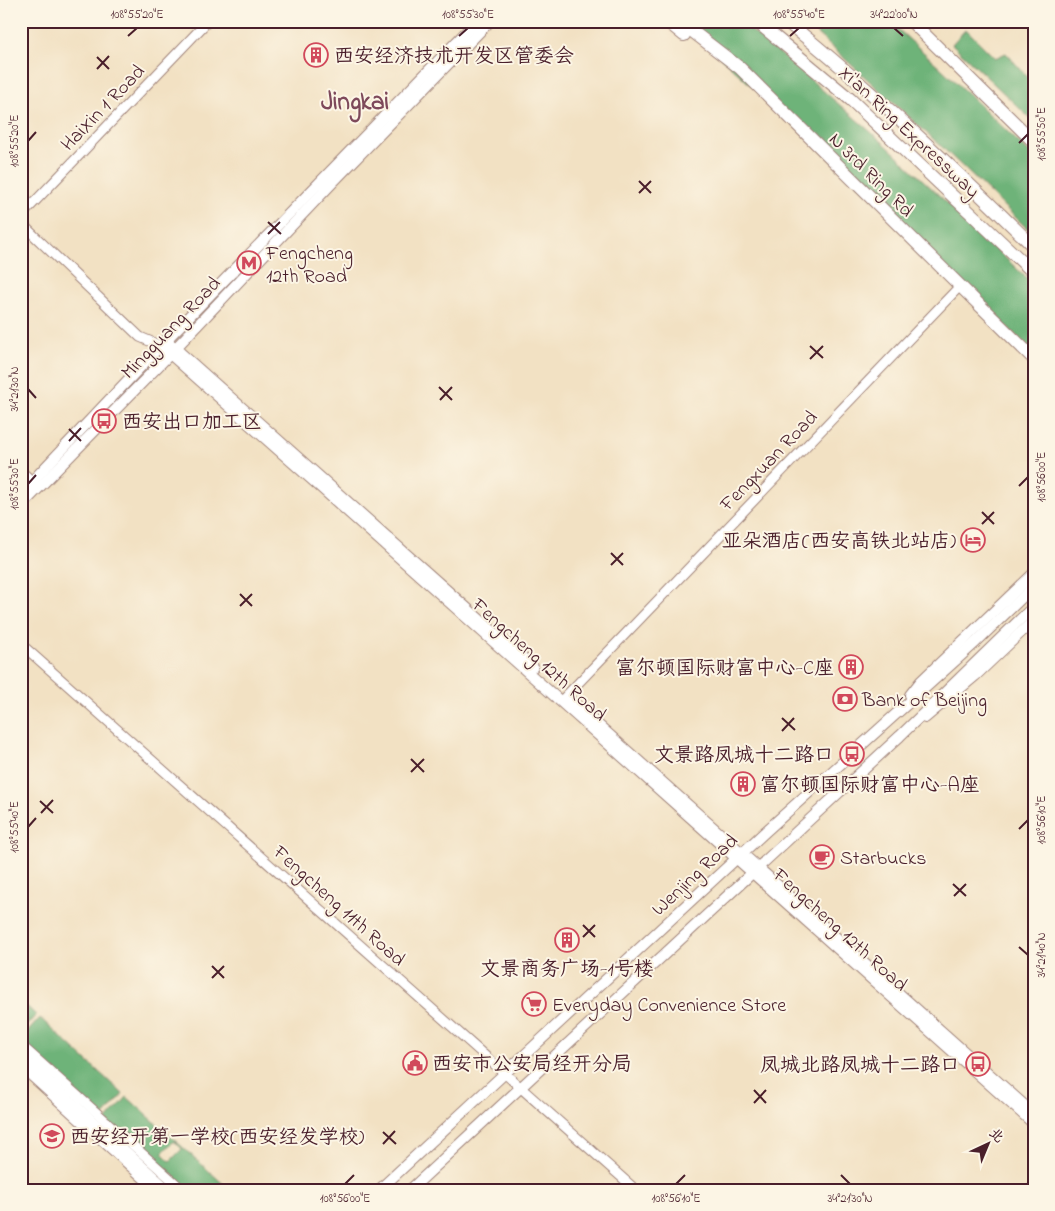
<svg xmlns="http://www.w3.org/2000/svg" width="1055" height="1211" viewBox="0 0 1055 1211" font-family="'Indie Flower','LXGW WenKai TC',sans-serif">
	<rect width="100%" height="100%" fill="#fcf5e5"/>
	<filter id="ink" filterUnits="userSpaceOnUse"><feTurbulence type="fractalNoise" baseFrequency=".02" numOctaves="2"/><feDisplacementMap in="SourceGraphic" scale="10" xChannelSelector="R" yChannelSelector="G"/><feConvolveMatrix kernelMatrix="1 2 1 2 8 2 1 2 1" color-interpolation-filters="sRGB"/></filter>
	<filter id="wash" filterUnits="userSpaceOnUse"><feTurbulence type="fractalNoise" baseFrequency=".0096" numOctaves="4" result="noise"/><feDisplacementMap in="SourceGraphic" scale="20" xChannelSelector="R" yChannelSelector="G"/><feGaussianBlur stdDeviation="1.12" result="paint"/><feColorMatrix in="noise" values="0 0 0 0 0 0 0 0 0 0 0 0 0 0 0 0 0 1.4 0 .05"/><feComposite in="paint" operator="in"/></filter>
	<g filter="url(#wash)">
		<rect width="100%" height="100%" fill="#f2e1c3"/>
		<g fill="#6eb379" stroke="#5c6952" fill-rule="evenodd">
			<polygon points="681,21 739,21 781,54 887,146 1034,285 1034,353 890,213"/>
			<polygon points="803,21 889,21 943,70 1034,157 1034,235 942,147"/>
			<polygon points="966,29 995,58 1006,53 1034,84 1034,122 952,44"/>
			<polygon points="21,1001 36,1015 21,1032"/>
			<polygon points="40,1018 123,1094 102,1118 21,1044 21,1039"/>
			<path d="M127,1097L230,1190H181L106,1121ZM174,1141L182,1149L170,1161L162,1153Z"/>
		</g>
	</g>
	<g filter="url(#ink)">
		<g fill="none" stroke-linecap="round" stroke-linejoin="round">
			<g stroke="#9e8077" stroke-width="11">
				<g id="minor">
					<polyline points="21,216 208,21"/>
					<polyline points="21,223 140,337 161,346"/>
					<polyline points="21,471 37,486"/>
					<polyline points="21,644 636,1190"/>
					<polyline points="561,701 960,286"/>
					<polyline points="21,1045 183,1190"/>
				</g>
			</g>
			<g stroke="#9e8077" stroke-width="12">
				<g id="major">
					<polyline points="166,340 533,667"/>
					<path d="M161,346C453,604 743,864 1034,1124"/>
					<polyline points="21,493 166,340 477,21"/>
					<polyline points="21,506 170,354 333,182 490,21"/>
					<polyline points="910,695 921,681 1034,573"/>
					<polyline points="568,698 1034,1114"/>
					<polyline points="925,718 975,676 1034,620"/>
					<polyline points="21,1056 168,1190"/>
					<polyline points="21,1066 157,1190"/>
					<polyline points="379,1190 765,832 976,642 1034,586"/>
					<polyline points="410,1190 900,736 1034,606"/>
					<polyline points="1031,1190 1034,1186"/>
				</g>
			</g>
			<g stroke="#9e8077" stroke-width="14">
				<g id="highway">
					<polyline points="667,21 684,35"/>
					<polyline points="679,21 740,68 1034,359"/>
					<polyline points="756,21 850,99 1034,273"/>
					<path d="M786,21C873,91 954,169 1034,247"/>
					<polyline points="911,21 1034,142"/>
				</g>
			</g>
			<use href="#minor" stroke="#fff" stroke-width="9"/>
			<use href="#major" stroke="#fff" stroke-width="10"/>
			<use href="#highway" stroke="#fff" stroke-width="12"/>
		</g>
	</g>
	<path fill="none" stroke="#4a1f2b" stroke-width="2" d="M894,28L903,36M128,36L137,28M459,36L468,28M790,36L799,28M97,57L109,69M97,69L109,56M28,141L36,132M1019,143L1028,134M639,181L651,193M639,193L651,181M268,222L281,234M268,234L280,222M810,346L823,358M810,359L823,346M439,387L452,400M28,389L36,398M440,400L452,387M69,429L81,441M69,441L81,428M28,484L36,475M1019,486L1028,477M982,512L994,524M982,524L994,512M611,553L623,565M611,565L623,553M240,594L252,606M240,606L252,594M782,718L795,730M782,731L794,718M411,759L424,772M411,772L424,759M40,801L53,813M41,813L53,800M28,827L36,818M1019,829L1028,820M953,884L966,896M954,896L966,884M583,925L595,937M583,937L595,925M1019,947L1028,955M212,966L224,978M212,978L224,966M754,1090L766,1103M754,1103L766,1090M383,1132L396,1144M383,1144L395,1131M841,1175L850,1184M345,1184L354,1175M676,1184L685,1175"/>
	<defs>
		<g id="building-ring" transform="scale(1.25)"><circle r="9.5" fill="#fcf5e5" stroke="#d1495b" stroke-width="1.5"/><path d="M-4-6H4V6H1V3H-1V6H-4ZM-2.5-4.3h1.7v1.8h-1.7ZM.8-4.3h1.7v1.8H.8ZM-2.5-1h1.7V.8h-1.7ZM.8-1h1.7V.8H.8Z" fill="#d1495b"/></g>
		<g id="metro-ring" transform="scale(1.25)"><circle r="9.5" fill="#fcf5e5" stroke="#d1495b" stroke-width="1.5"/><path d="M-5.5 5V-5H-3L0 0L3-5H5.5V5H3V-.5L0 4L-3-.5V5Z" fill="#d1495b"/></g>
		<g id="bus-ring" transform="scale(1.25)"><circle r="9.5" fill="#fcf5e5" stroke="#d1495b" stroke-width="1.5"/><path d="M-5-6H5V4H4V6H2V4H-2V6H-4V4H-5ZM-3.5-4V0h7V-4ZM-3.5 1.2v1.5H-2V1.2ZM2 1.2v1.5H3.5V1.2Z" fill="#d1495b"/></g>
		<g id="hotel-ring" transform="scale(1.25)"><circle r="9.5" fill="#fcf5e5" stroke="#d1495b" stroke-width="1.5"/><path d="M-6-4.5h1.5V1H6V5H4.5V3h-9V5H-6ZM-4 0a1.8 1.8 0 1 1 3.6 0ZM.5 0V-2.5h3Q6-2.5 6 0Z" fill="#d1495b"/></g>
		<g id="bank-ring" transform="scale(1.25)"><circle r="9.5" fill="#fcf5e5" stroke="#d1495b" stroke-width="1.5"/><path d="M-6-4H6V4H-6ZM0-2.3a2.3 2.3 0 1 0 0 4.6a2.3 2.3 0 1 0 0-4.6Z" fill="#d1495b"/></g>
		<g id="cafe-ring" transform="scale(1.25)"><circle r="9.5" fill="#fcf5e5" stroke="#d1495b" stroke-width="1.5"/><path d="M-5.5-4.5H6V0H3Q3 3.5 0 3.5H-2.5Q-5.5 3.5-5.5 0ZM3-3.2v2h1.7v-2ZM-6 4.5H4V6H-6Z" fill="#d1495b"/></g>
		<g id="supermarket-ring" transform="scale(1.25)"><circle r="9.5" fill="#fcf5e5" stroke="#d1495b" stroke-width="1.5"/><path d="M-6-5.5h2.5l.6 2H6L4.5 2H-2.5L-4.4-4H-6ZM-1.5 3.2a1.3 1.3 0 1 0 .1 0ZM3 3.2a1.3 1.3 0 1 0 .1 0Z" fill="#d1495b"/></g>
		<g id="civic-ring" transform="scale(1.25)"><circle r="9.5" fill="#fcf5e5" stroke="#d1495b" stroke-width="1.5"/><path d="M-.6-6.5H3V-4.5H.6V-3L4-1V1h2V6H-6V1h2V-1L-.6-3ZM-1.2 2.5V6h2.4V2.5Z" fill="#d1495b"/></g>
		<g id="school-ring" transform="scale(1.25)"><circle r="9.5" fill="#fcf5e5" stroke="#d1495b" stroke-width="1.5"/><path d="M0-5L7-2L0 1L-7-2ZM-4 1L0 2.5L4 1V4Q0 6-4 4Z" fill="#d1495b"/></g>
	</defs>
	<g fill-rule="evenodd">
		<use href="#building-ring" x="316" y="55"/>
		<use href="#metro-ring" x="249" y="263"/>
		<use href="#bus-ring" x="104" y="421"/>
		<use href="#hotel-ring" x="973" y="540"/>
		<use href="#building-ring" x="851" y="667"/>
		<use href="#bank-ring" x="845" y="699"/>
		<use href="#bus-ring" x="852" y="754"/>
		<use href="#building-ring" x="743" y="784"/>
		<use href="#cafe-ring" x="822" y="857"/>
		<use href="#building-ring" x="567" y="940"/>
		<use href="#supermarket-ring" x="534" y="1004"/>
		<use href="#civic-ring" x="415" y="1063"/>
		<use href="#bus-ring" x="978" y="1064"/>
		<use href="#school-ring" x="52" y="1136"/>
	</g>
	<g text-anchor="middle" stroke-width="4" stroke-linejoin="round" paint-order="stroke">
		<g font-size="20" fill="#4a1f2b" stroke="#fcf5e5" text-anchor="start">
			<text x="334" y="62">西安经济技术开发区管委会</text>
			<text x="266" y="259">Fengcheng<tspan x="266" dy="23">12th Road</tspan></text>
			<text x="122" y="428">西安出口加工区</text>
			<text x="956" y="547" text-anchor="end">亚朵酒店(西安高铁北站店)</text>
			<text x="834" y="674" text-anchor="end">富尔顿国际财富中心-C座</text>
			<text x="862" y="706">Bank of Beijing</text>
			<text x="834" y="761" text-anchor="end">文景路凤城十二路口</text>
			<text x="760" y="791">富尔顿国际财富中心-A座</text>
			<text x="840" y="864">Starbucks</text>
			<text x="567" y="975" text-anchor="middle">文景商务广场-1号楼</text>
			<text x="552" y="1011">Everyday Convenience Store</text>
			<text x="432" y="1070">西安市公安局经开分局</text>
			<text x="960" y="1071" text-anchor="end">凤城北路凤城十二路口</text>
			<text x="70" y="1143">西安经开第一学校(西安经发学校)</text>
		</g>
		<g font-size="20" fill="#4a1f2b" stroke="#fcf5e5">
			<text transform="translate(102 107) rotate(-46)" y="7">HaiXin 1 Road</text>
			<text transform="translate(910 131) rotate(43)" y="7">Xi'an Ring Expressway</text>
			<text transform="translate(872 174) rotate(45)" y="7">N 3rd Ring Rd</text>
			<text transform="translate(170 327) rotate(-46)" y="7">Mingguang Road</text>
			<text transform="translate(768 460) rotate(-46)" y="7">Fengxuan Road</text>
			<text transform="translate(540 659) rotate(42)" y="7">Fengcheng 12th Road</text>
			<text transform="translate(694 874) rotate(-43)" y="7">Wenjing Road</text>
			<text transform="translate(340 905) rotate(42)" y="7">Fengcheng 11th Road</text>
			<text transform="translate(841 929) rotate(42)" y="7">Fengcheng 12th Road</text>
		</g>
		<g font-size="25" font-weight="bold" fill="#7e495b" stroke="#fcf5e5">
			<text x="355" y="109">Jingkai</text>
		</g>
	</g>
	<rect width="1055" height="1211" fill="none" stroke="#fcf5e5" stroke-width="55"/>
	<g transform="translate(988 1144) rotate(44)" stroke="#fcf5e5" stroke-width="4" paint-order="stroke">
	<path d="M0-4L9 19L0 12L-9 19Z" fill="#4a1f2b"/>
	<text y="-8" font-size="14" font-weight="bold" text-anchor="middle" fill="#4a1f2b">北</text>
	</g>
	<rect x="28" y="28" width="1000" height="1156" fill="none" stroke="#4a1f2b" stroke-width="2"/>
	<g font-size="12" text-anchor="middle" fill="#4a1f2b">
		<text x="137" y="18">108°55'20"E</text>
		<text x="468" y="18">108°55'30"E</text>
		<text x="799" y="18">108°55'40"E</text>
		<text x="894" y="18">34°22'00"N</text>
		<text transform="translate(1041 134) rotate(-90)" y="4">108°55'50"E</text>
		<text transform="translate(14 141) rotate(-90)" y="4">108°55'20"E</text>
		<text transform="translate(14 389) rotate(-90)" y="4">34°21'30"N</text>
		<text transform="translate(1041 477) rotate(-90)" y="4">108°56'00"E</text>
		<text transform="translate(14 484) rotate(-90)" y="4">108°55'30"E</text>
		<text transform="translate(1041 820) rotate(-90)" y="4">108°56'10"E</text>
		<text transform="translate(14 827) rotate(-90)" y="4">108°55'40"E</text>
		<text transform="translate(1041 955) rotate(-90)" y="4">34°21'40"N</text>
		<text x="345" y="1202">108°56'00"E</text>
		<text x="676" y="1202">108°56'10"E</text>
		<text x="850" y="1202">34°21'30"N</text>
	</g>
</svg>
